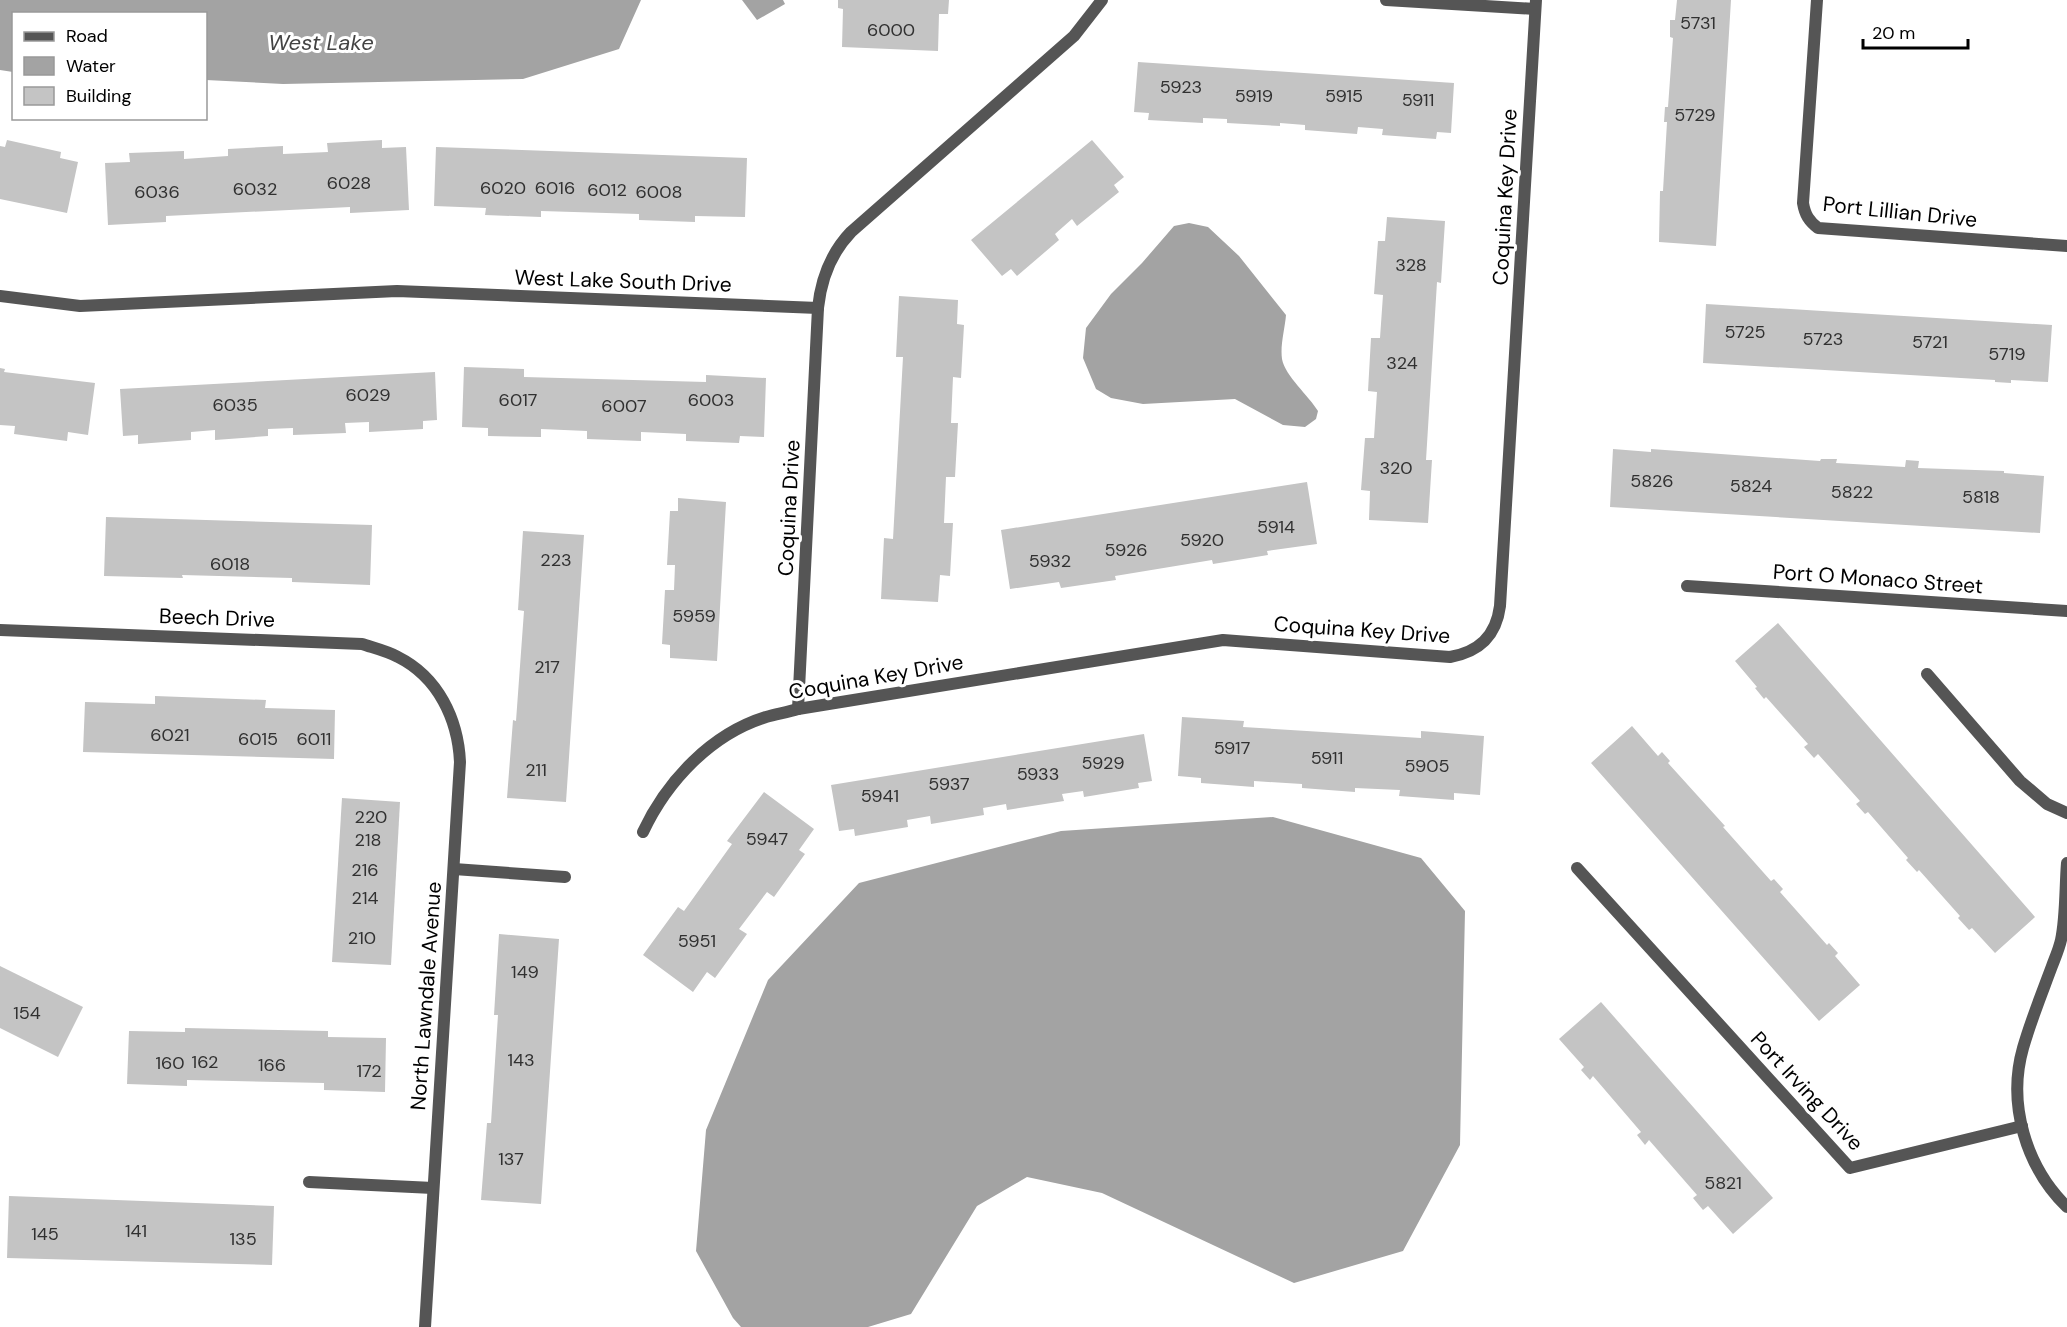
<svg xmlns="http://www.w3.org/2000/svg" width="2067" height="1327" viewBox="0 0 2067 1327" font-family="'DM Sans',sans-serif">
	<rect width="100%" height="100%" fill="#fff"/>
	<g fill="#a3a3a3">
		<polygon points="0,0 641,0 619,49 523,79 283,84 206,80 206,14 14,14 13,72 0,70"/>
		<polygon points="742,0 783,0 785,4 757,20"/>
		<path d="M1189,223L1208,227L1239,256L1286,315C1285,328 1280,345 1282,359C1285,376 1309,396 1318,411L1316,419L1305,427L1283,425L1235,399L1143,404L1111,398L1096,389L1083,358L1086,328L1111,294L1142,263L1174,226Z"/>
		<polygon points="1273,817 1421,858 1465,911 1460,1145 1403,1251 1294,1283 1102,1193 1027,1177 977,1206 911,1314 868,1327 741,1327 733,1318 696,1251 706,1130 768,980 859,883 1061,831"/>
	</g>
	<g fill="#c4c4c4">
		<polygon points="838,0 949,0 948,14 939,14 938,51 842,47 843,9 838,8"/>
		<polygon points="1677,0 1731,0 1716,246 1659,242 1660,191 1663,191 1667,122 1664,122 1665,107 1668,107 1673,38 1670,37 1670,20 1675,20"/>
		<polygon points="1138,62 1454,83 1451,133 1437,132 1436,139 1382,135 1383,129 1358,127 1357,134 1305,130 1305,125 1280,123 1280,126 1227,123 1227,119 1203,118 1203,123 1148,120 1149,113 1134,112"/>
		<polygon points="7,140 61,152 60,158 78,162 67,213 0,199 0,146 5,147"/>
		<polygon points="382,140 382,148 406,147 409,210 350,213 350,207 166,216 166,222 108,225 105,163 130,162 129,153 184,151 184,159 228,156 228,149 283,146 283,154 328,152 327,143"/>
		<polygon points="1092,140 1124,177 1114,185 1119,192 1077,226 1072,219 1055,234 1059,240 1017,276 1011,269 1002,276 971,240"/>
		<polygon points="436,147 747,158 745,217 695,216 695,222 639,220 639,214 541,211 541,217 485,215 486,208 434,206"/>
		<polygon points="1387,217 1445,221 1441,283 1437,282 1426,460 1432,460 1428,523 1369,520 1370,491 1361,490 1365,438 1374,438 1377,392 1368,391 1371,338 1380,338 1383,295 1374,294 1378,241 1385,241"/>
		<polygon points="899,296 958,300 957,324 964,325 961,378 953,377 951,423 958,423 955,477 946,477 944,523 953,523 950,576 940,575 938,602 881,599 884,538 893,539 903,357 896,357"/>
		<polygon points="1706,304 2052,325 2048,382 2011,380 2011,383 1995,382 1995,380 1703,363"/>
		<polygon points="464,367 524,369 524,377 706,382 706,375 766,378 764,437 740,436 739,443 686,441 686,434 641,432 641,441 587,439 587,431 541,429 541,437 488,436 488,428 462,427"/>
		<polygon points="0,368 5,369 4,372 95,383 88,435 68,432 67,441 14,434 15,426 0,425"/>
		<polygon points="435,372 437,420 423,421 423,429 369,432 369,422 345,423 346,433 293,435 293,428 268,429 268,436 215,440 215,430 191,432 191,440 138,444 138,435 123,436 120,389"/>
		<polygon points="1613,449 1651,452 1651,449 1820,461 1821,459 1837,459 1836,463 1905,467 1906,460 1919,461 1918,468 2004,471 2004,473 2044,476 2040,533 1610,507"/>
		<polygon points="1307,482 1317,544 1267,551 1268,555 1213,564 1212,560 1115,576 1116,580 1061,588 1059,582 1010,589 1001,530"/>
		<polygon points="678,498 726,502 717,661 670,658 670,645 662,644 665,590 674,590 675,565 667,565 670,511 678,511"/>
		<polygon points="106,517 372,525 370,585 292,582 292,578 182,575 183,578 104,576"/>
		<polygon points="523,531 584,535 566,802 507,798 513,720 516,721 524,611 518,610"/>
		<polygon points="1778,623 2035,917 1995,953 1972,928 1969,930 1958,918 1960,916 1919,870 1917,872 1906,860 1908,858 1868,812 1865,814 1856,804 1860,801 1818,754 1814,758 1804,747 1808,744 1766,697 1764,699 1755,688 1757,687 1735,661"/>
		<polygon points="155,696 266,700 265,708 335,710 334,759 83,752 85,702 155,704"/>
		<polygon points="1182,717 1244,721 1243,727 1421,738 1421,731 1484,736 1480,795 1454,793 1454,800 1399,796 1400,790 1355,788 1355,792 1302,788 1302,784 1254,781 1254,787 1201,783 1201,778 1178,776"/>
		<polygon points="1632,726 1658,756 1662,752 1670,761 1668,763 1725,826 1723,827 1771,881 1774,879 1783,889 1780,892 1827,945 1829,943 1838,953 1835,956 1860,985 1819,1021 1591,763"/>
		<polygon points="1144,734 1152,781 1138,783 1139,788 1084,797 1083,791 1062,794 1064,801 1007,810 1006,804 983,808 984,815 931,824 930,816 907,820 908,827 855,836 854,829 839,831 831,785"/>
		<polygon points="764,792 814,829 799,850 805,854 774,897 767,892 739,929 747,934 715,978 707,972 693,992 643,955 678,907 684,911 732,844 727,841"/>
		<polygon points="342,798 400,802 391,965 332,962"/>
		<polygon points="499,934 559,939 541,1204 481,1200 487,1123 491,1123 498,1015 494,1015"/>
		<polygon points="0,966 83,1007 58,1057 0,1028"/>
		<polygon points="1601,1002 1773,1198 1733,1234 1708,1206 1703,1210 1693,1198 1697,1195 1649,1140 1645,1145 1637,1135 1641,1132 1593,1076 1590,1080 1581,1070 1584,1067 1559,1039"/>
		<polygon points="185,1028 328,1031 328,1037 386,1038 385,1092 324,1090 324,1083 187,1080 187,1086 127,1084 129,1031 185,1032"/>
		<polygon points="9,1196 274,1206 272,1265 7,1258"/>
	</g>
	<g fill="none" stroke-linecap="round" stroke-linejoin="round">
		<g stroke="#555" stroke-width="12">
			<polyline points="454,869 565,877"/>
			<polyline points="309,1182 433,1188"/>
		</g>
		<g stroke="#555" stroke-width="12">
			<polyline points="1386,0 1535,9"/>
			<path d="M1817,0L1803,203C1805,215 1809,221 1818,228L2067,246"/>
			<polyline points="0,296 80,306 397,291 818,308"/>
			<polyline points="1687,586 2067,611"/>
			<path d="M0,630L362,644C374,648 387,651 398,657C438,677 458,719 460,762L425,1327"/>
			<polyline points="1927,674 2020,781 2047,804 2067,813"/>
			<path d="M798,709L818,308C821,279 830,254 851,232L1074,36L1102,0"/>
			<path d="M643,832C667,781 711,734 766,717C777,714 788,712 798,709L1223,640L1450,657C1478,652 1496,637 1500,606L1536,0"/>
			<path d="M2067,863C2065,887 2066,917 2061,940C2059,949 2055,958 2052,966C2042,993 2031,1020 2023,1048C2007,1104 2026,1167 2067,1207"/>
			<polyline points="1577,868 1850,1168 2022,1126"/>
		</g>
	</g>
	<g text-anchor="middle" stroke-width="6" stroke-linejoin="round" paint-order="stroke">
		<g font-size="18" fill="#313131">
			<text x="1698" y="29">5731</text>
			<text x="891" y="36">6000</text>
			<text x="1181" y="93">5923</text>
			<text x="1254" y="102">5919</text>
			<text x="1344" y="102">5915</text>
			<text x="1418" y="106">5911</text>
			<text x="1695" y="121">5729</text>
			<text x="349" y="189">6028</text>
			<text x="503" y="194">6020</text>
			<text x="555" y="194">6016</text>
			<text x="255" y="195">6032</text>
			<text x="607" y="196">6012</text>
			<text x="157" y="198">6036</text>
			<text x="659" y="198">6008</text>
			<text x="1411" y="271">328</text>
			<text x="1745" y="338">5725</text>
			<text x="1823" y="345">5723</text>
			<text x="1930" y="348">5721</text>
			<text x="2007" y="360">5719</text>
			<text x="1402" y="369">324</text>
			<text x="368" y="401">6029</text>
			<text x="518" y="406">6017</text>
			<text x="711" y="406">6003</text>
			<text x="235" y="411">6035</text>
			<text x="624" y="412">6007</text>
			<text x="1396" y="474">320</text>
			<text x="1652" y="487">5826</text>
			<text x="1751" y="492">5824</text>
			<text x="1852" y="498">5822</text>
			<text x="1981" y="503">5818</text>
			<text x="1276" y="533">5914</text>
			<text x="1202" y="546">5920</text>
			<text x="1126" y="556">5926</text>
			<text x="556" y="566">223</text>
			<text x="1050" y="567">5932</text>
			<text x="230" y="570">6018</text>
			<text x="694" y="622">5959</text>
			<text x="547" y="673">217</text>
			<text x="170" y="741">6021</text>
			<text x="258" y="745">6015</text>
			<text x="314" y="745">6011</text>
			<text x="1232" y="754">5917</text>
			<text x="1327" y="764">5911</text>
			<text x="1103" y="769">5929</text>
			<text x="1427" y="772">5905</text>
			<text x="536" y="776">211</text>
			<text x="1038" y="780">5933</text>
			<text x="949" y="790">5937</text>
			<text x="880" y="802">5941</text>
			<text x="371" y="823">220</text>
			<text x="767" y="845">5947</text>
			<text x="368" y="846">218</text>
			<text x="365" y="876">216</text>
			<text x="365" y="904">214</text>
			<text x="362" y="944">210</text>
			<text x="697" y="947">5951</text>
			<text x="525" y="978">149</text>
			<text x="27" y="1019">154</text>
			<text x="521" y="1066">143</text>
			<text x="205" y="1068">162</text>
			<text x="170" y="1069">160</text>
			<text x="272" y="1071">166</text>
			<text x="369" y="1077">172</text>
			<text x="511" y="1165">137</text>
			<text x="1723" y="1189">5821</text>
			<text x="136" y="1237">141</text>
			<text x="45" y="1240">145</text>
			<text x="243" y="1245">135</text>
		</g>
		<g font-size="21" fill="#000" stroke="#fff">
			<text transform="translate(1505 197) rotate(-87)" y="7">Coquina Key Drive</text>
			<text transform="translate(1900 212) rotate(6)" y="7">Port Lillian Drive</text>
			<text transform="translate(623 281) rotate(2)" y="7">West Lake South Drive</text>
			<text transform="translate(789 508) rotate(-87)" y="7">Coquina Drive</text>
			<text transform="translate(1878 579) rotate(4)" y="7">Port O Monaco Street</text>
			<text transform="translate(217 618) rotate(2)" y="7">Beech Drive</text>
			<text transform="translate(1362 630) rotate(4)" y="7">Coquina Key Drive</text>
			<text transform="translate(876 677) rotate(-10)" y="7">Coquina Key Drive</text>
			<text transform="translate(426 996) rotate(-86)" y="7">North Lawndale Avenue</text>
			<text transform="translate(1807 1091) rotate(47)" y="7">Port Irving Drive</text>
		</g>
		<g font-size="22" font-style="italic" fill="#444" stroke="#fff">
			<text x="321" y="50">West Lake</text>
		</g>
	</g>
	<rect x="12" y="12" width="195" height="108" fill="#ffffff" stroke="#999999" stroke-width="1.5"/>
	<rect x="24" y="32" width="30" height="9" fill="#555555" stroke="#999999" stroke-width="1.5"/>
	<text x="66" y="42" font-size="18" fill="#000000">Road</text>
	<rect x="24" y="57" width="30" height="18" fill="#a3a3a3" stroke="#999999" stroke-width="1.5"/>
	<text x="66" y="72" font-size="18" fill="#000000">Water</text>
	<rect x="24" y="87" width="30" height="18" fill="#c4c4c4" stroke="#999999" stroke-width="1.5"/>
	<text x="66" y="102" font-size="18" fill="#000000">Building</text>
	<path d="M1863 39v9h105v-9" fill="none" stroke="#000000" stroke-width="3"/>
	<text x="1872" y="39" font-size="18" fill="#000000" stroke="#ffffff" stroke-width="4.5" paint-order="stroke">20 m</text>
</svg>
